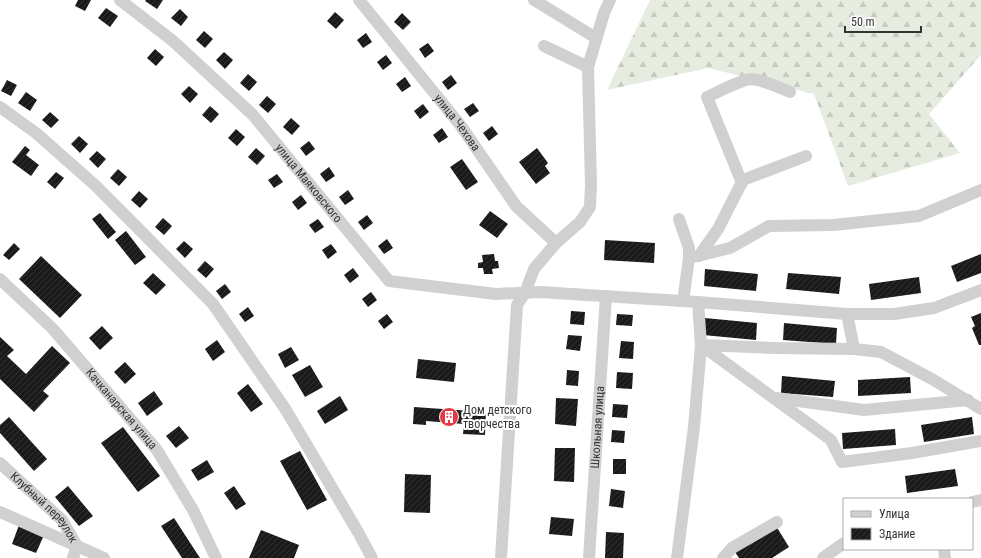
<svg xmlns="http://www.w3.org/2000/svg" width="981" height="558" viewBox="0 0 981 558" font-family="'Roboto Condensed',sans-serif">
	<defs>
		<pattern id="forest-firs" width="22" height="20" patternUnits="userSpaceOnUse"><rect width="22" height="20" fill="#e6ecdf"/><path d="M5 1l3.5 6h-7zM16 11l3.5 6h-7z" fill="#c6cbc0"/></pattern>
		<pattern id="building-hatch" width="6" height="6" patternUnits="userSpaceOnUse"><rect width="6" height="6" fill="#1a1a1a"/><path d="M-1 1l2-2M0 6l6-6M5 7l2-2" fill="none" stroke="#333"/></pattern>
	</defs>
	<rect width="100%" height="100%" fill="#fff"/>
	<polygon fill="url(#forest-firs)" points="650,0 981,0 981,55 929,114 960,153 848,186 814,94 708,68 607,90"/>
	<g fill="url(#building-hatch)">
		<polygon points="78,0 91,0 85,11 75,6"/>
		<polygon points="146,0 163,0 157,9 145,1"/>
		<polygon points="106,8 118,16 110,27 98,18"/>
		<polygon points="180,9 188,17 181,26 171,18"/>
		<polygon points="335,12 344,20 336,29 327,21"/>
		<polygon points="402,13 411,22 403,30 394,22"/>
		<polygon points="204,31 213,39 205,48 196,40"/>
		<polygon points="366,33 372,42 363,48 357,40"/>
		<polygon points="428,43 434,51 425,58 419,49"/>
		<polygon points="155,49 164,57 156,66 147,58"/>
		<polygon points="224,52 233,60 225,69 216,60"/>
		<polygon points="386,55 392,63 383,70 377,62"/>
		<polygon points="248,74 257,82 249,91 240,83"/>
		<polygon points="451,75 457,83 448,90 442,82"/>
		<polygon points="405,77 411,86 402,92 396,84"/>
		<polygon points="7,80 17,85 11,96 1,91"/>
		<polygon points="189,86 198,94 190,103 181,94"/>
		<polygon points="26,92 37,100 30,111 18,103"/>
		<polygon points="267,96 276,104 268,113 259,105"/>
		<polygon points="473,103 479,111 470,117 464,109"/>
		<polygon points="423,104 429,112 420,119 414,111"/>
		<polygon points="210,106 219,114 211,123 202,115"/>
		<polygon points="50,112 59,120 51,128 42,120"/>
		<polygon points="291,118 300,126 292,135 283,127"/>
		<polygon points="492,126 498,134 489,141 483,133"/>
		<polygon points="442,128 448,137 439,143 433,135"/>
		<polygon points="236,129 245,137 237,146 228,138"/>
		<polygon points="79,136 88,144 80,153 71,144"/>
		<polygon points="309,141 315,149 306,156 300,148"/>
		<polygon points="25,146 30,150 26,155 39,165 31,176 12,162"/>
		<polygon points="256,148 265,156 257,165 248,157"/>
		<polygon points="537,148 548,163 545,166 550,173 536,184 519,162"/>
		<polygon points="97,151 106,159 98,168 89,159"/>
		<polygon points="462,159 478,182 466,190 450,167"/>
		<polygon points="329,167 335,176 326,182 320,174"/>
		<polygon points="118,169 127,177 119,186 110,178"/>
		<polygon points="56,172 64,178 55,189 47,182"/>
		<polygon points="277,174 283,182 274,188 268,180"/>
		<polygon points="348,190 354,199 345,205 339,197"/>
		<polygon points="139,191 148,199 140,208 131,200"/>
		<polygon points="301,195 307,203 298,210 292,202"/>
		<polygon points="490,211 508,224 497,238 479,225"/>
		<polygon points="100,213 116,232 108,239 92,219"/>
		<polygon points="367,215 373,223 364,230 358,222"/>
		<polygon points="163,218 172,226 164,235 155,227"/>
		<polygon points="318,219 324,227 315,233 309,225"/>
		<polygon points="126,231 146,257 135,265 115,240"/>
		<polygon points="387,239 393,248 384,254 378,246"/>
		<polygon points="605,240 655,243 654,263 604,260"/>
		<polygon points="184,241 193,249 185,258 176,249"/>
		<polygon points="14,243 20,249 9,260 3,255"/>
		<polygon points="331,244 337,252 328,259 322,250"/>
		<polygon points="494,254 495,261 498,261 499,268 492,269 493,274 484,274 483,268 478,268 478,263 483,262 482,255"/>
		<polygon points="981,254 981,273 957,282 951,266"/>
		<polygon points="41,256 82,295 60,318 19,279"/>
		<polygon points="205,261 214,269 206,278 197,270"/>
		<polygon points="353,268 359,276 350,283 344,275"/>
		<polygon points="705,269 758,274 756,291 704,286"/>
		<polygon points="153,273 166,285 156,295 143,283"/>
		<polygon points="788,273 841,277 839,294 786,289"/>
		<polygon points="919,277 921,293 871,300 869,284"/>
		<polygon points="225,284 231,292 222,299 216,291"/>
		<polygon points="371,292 377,300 368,307 362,299"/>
		<polygon points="248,307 254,316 245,322 239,314"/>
		<polygon points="571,311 585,312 584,325 570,324"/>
		<polygon points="981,313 981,345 979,345 972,328 975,326 971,317"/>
		<polygon points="387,314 393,322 384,329 378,321"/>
		<polygon points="617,314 633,315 632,326 616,325"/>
		<polygon points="705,318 757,323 756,340 703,335"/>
		<polygon points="784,323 837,328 836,344 783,340"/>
		<polygon points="102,326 113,338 100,350 89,338"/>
		<polygon points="568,335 582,336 580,351 566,349"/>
		<polygon points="0,337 14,350 7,356 26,374 52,346 70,363 43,391 49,396 34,412 0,379"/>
		<polygon points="217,340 225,352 213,361 205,349"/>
		<polygon points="621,341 634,342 633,359 619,358"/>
		<polygon points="291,347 299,360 285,368 278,354"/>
		<polygon points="418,359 456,363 454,382 416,378"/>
		<polygon points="125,362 136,374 125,384 114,372"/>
		<polygon points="310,365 323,387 305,397 292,375"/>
		<polygon points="567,370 579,371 578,386 566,385"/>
		<polygon points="617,372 633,373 632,389 616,388"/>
		<polygon points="782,376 835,381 833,397 781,393"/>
		<polygon points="910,377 911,393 858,396 858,380"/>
		<polygon points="248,384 263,404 251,412 237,393"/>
		<polygon points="154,391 163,404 147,416 138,403"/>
		<polygon points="340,396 348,410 325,424 317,411"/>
		<polygon points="556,398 578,399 576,426 555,424"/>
		<polygon points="613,404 628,405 627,418 612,417"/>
		<polygon points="414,407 486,412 485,435 463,434 464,424 426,421 426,425 413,424"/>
		<polygon points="9,417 47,459 34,471 0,433 0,425"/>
		<polygon points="972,417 974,434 924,442 921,425"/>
		<polygon points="179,426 189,438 176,448 166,436"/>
		<polygon points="123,427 160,476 138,492 101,443"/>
		<polygon points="895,429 896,445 843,449 842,433"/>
		<polygon points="612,430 625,431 624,443 611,442"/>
		<polygon points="555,448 575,448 574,482 554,481"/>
		<polygon points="300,451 327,500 307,510 280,461"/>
		<rect x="613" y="459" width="13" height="15"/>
		<polygon points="207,460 214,472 198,481 191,470"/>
		<polygon points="955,469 958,486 907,493 905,476"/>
		<polygon points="405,474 431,475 430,513 404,512"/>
		<polygon points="68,486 93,516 79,526 55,497"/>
		<polygon points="234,486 246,504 236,510 224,493"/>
		<polygon points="611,489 625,491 623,508 609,506"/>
		<polygon points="551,517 574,519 572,536 549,534"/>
		<polygon points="174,518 200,558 182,558 161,526"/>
		<polygon points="19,525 44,535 36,553 12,544"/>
		<polygon points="776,526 789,547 772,558 739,558 735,552"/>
		<polygon points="261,530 299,545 294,558 249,558"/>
		<polygon points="606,532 624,533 623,558 605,558"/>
	</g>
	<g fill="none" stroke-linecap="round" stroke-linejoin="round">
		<g stroke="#d0d0d0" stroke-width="12">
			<path id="s1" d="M120,0L173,41L253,115L389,281L496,294L540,292L698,302L847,314H894L934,308L981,290"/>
			<path id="s2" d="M359,0L461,126L516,206L556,243"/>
			<polyline points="534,0 596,38"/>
			<polyline points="544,46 588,67"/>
			<polyline points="0,107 36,133 96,186 213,304 286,410 358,532 372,558"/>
			<path d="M742,183L707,97C718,92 740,80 751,79C761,79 780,88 790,92"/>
			<polyline points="679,219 689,248 689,258 683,301"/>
			<polyline points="699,256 718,229 743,180 806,156"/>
			<polyline points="689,258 730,248 769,226 833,225 919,216 981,190"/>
			<path id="s3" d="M0,279L53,329L157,450L193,510L216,558"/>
			<polyline points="847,314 854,349"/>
			<polyline points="701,345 831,440 842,462 912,453 981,441"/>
			<polyline points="701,345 776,348 854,349 881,352 932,379 981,409"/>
			<polyline points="776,398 864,410 968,400"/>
			<path id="s4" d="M0,463L62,520L77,546L73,558"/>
			<polyline points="972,502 981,500"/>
			<polyline points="0,512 104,558"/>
			<polyline points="944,549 945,558"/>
			<polyline points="501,558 517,305 525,293 534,269 556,243 580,222 590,207 591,185 588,67 604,13 610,0"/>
			<path id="s5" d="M589,558L606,296"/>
			<polyline points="677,558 694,427 701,345 698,302"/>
			<polyline points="723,558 732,548 777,522"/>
			<polyline points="823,558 844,543"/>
		</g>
	</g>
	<defs>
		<g id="building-disc" transform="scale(1)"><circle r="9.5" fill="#e63946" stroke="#fff"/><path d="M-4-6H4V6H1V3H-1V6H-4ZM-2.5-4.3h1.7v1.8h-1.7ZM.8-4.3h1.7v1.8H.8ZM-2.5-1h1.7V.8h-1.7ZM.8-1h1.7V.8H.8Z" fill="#fff"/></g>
	</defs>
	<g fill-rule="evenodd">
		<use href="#building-disc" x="449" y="417"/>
	</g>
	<g text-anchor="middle" stroke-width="4" stroke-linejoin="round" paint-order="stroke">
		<g font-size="12" fill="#333" stroke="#fff">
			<text dy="4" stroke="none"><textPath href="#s2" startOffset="157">улица Чехова</textPath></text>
			<text dy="4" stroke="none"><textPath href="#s1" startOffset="264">улица Маяковского</textPath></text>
			<text dy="4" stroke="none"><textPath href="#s3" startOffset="178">Качканарская улица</textPath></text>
			<text dy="4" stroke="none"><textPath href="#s5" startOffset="131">Школьная улица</textPath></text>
			<text dy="4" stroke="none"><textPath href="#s4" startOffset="63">Клубный переулок</textPath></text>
		</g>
		<g font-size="12" fill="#333" stroke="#fff" text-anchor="start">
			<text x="463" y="414">Дом детского<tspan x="463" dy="14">творчества</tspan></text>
		</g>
	</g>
	<rect x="843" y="498" width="130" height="52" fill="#ffffff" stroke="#adadad"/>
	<rect x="851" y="511" width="20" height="6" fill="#d0d0d0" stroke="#adadad"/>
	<text x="879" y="518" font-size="12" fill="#333333">Улица</text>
	<rect x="851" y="528" width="20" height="12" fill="url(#building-hatch)" stroke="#adadad"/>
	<text x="879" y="538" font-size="12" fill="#333333">Здание</text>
	<path d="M845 26v6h76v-6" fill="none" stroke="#333333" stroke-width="2"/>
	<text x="851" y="26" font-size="12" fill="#333333" stroke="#ffffff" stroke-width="3" paint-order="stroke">50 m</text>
</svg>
